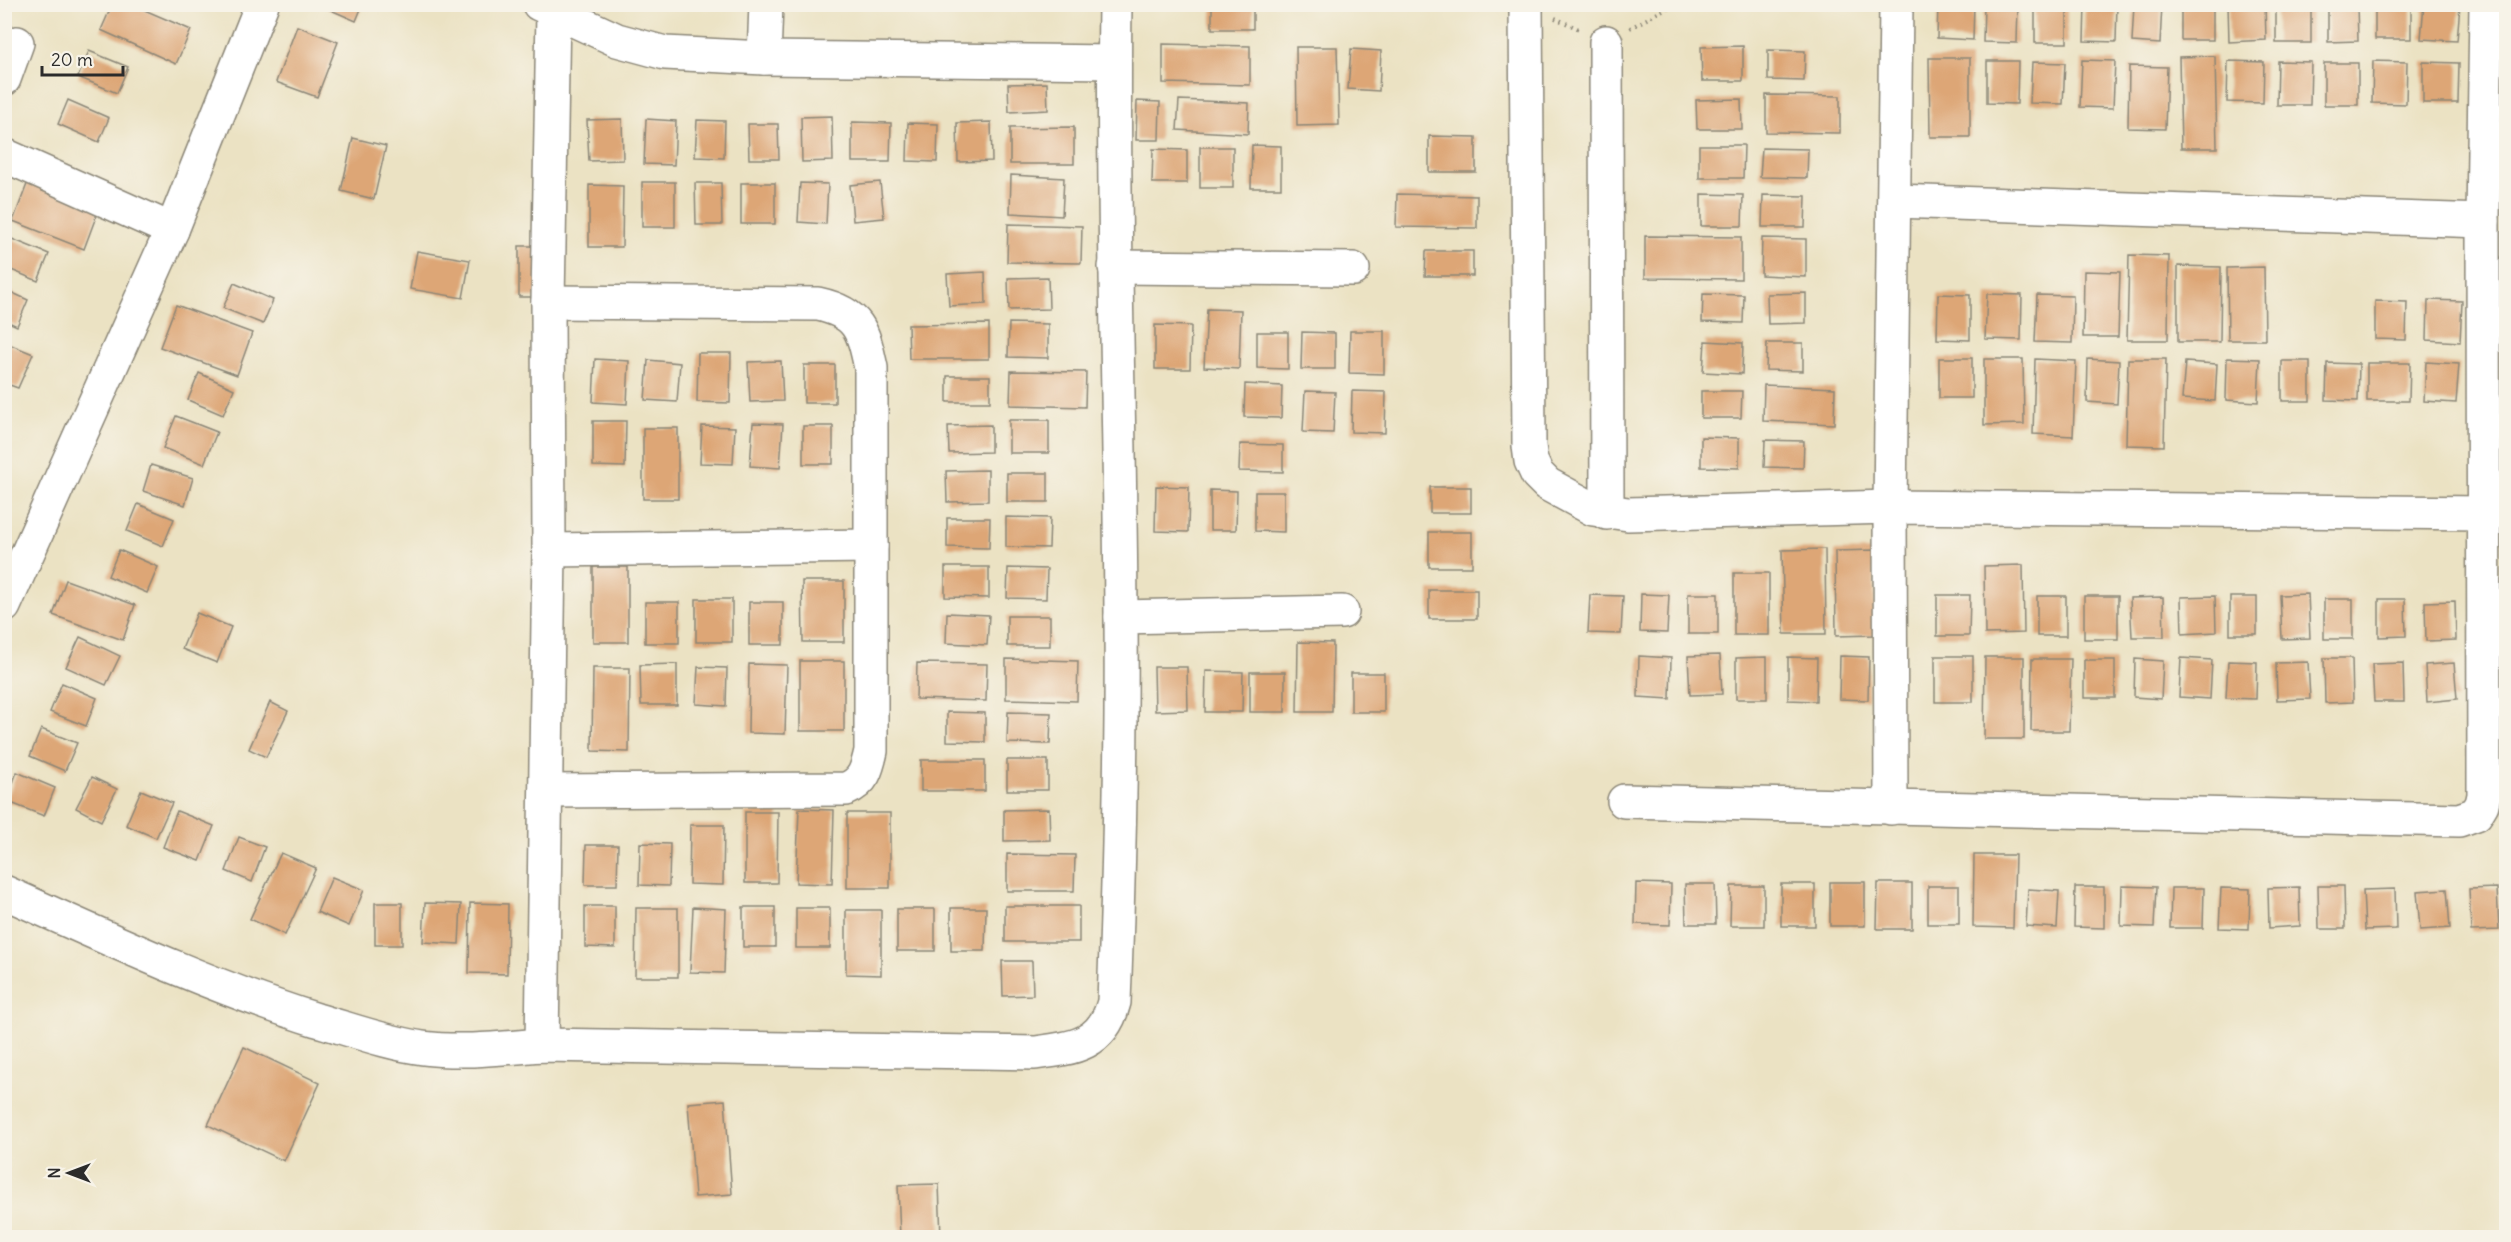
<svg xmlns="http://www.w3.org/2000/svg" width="2511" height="1242" viewBox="0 0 2511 1242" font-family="Delius,sans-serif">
	<rect width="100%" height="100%" fill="#f7f3e8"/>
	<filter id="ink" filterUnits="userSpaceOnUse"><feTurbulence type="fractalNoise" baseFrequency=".0167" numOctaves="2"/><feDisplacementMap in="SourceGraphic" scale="12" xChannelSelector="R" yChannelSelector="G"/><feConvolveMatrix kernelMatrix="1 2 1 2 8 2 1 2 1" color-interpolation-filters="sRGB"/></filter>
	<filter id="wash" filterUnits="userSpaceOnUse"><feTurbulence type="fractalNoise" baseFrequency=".008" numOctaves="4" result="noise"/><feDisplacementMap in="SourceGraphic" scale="24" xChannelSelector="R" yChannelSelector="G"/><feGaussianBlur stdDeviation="1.35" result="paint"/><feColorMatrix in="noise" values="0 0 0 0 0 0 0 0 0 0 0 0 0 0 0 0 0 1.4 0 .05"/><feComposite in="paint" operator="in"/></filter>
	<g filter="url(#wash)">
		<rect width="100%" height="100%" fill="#ebe2c3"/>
		<g id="blocks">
			<g fill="#dda676">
				<polygon points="325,4 363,4 356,21 324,7"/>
				<rect x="1212" y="4" width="41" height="25"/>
				<polygon points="1938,4 1974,4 1973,40 1937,38"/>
				<polygon points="1984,4 2018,4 2017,43 1983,42"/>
				<rect x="2035" y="4" width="32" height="39"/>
				<polygon points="2085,4 2117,4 2116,42 2084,41"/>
				<polygon points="2134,4 2162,4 2160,44 2132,42"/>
				<rect x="2181" y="4" width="32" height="36"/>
				<polygon points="2228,4 2265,4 2266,40 2229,42"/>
				<rect x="2276" y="4" width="35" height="39"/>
				<polygon points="2357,4 2358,41 2328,42 2328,5"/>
				<rect x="2375" y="4" width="36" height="35"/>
				<polygon points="2424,4 2460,5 2457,41 2421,39"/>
				<polygon points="112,5 133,5 191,30 176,64 101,30"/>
				<polygon points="297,26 338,42 317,97 276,82"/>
				<polygon points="1163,44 1250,46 1250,85 1163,83"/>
				<polygon points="1743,46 1743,81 1702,81 1701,47"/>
				<polygon points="1296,47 1337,47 1339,125 1297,126"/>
				<polygon points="1351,49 1381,51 1379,91 1348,89"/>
				<polygon points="1768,50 1805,51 1804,81 1768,80"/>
				<polygon points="89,51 128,67 117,93 78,77"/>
				<polygon points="2215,56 2217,148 2181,148 2179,57"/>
				<polygon points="1929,58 1970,58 1970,137 1930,137"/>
				<polygon points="2082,60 2115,61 2113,108 2080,107"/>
				<polygon points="1987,61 2018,61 2017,104 1987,103"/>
				<polygon points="2228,61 2264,62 2263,103 2227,102"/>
				<polygon points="2278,61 2311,62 2310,105 2277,105"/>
				<polygon points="2373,61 2407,62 2406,104 2372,103"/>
				<polygon points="2032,62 2065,63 2063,104 2030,103"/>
				<polygon points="2423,62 2459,63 2458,103 2423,103"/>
				<rect x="2324" y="63" width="34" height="42"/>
				<polygon points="2129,66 2167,67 2165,129 2128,128"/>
				<polygon points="1047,83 1048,110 1009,112 1008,84"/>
				<polygon points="1766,95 1840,96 1840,133 1766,132"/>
				<polygon points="1741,99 1742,129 1697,129 1696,100"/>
				<polygon points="68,100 109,118 99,142 58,124"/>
				<polygon points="1179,100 1249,103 1248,134 1177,130"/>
				<polygon points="1137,101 1160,102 1159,140 1136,140"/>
				<polygon points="832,116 833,161 802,162 801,117"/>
				<polygon points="622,119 623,160 589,161 587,120"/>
				<polygon points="646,119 676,121 674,165 644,164"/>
				<polygon points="697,120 725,121 724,158 695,157"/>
				<polygon points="852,122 891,123 890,162 852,162"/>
				<polygon points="991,122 992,161 958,162 957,123"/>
				<polygon points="908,123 938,124 937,162 907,161"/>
				<polygon points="748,124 778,124 779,159 749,159"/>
				<polygon points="1074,127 1074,164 1010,164 1010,128"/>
				<polygon points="1429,136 1476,137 1476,172 1429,172"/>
				<polygon points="353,138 386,146 374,199 341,191"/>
				<polygon points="1252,145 1281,146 1281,188 1251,188"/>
				<polygon points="1699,145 1744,145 1743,178 1699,178"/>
				<rect x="1200" y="147" width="33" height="41"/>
				<polygon points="1762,148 1808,149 1807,178 1760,177"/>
				<polygon points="1153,149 1187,150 1187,183 1152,183"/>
				<polygon points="1011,175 1064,178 1062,216 1010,213"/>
				<polygon points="29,179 100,206 84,249 13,221"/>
				<rect x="642" y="182" width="33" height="45"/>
				<polygon points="880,182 884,218 853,221 850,185"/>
				<polygon points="695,183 721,183 722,225 696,225"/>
				<rect x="741" y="183" width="34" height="41"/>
				<polygon points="800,183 828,184 826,224 798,222"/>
				<polygon points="589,185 623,186 622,247 589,247"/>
				<polygon points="1397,194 1477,196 1477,228 1396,227"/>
				<polygon points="1701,194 1743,195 1742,226 1701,226"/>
				<polygon points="1763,195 1806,196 1805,227 1762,227"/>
				<polygon points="1008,224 1082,226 1081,263 1007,262"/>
				<polygon points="1645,236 1741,237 1741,279 1645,278"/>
				<polygon points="7,237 49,254 38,281 4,267 4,244"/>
				<polygon points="1762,238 1806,239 1806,277 1761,275"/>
				<polygon points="519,246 542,246 541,297 519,297"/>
				<polygon points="417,251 470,260 463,298 410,289"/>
				<polygon points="1426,251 1473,251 1473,276 1425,276"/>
				<polygon points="2129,255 2169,256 2168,340 2127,340"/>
				<polygon points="2178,266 2221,267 2220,342 2178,342"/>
				<polygon points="2264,267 2265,340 2228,340 2227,268"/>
				<polygon points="2084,271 2120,272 2118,337 2083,337"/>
				<polygon points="985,272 986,304 949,306 947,274"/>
				<polygon points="1048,277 1049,309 1009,310 1008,278"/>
				<polygon points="234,283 273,300 263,324 223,308"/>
				<polygon points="4,289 28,300 17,326 4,320"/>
				<polygon points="1806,293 1806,323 1768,324 1767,294"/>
				<polygon points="1703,294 1744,295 1743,323 1702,322"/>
				<polygon points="1938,294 1970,295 1970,340 1937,339"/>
				<polygon points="1987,294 2022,295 2021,340 1985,339"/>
				<polygon points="2037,295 2073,296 2072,343 2035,342"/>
				<polygon points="2428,300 2462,301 2460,342 2427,340"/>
				<polygon points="2375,301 2407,302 2406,340 2375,339"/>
				<polygon points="176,305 252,333 237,375 160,347"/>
				<polygon points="1207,309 1241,310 1239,369 1204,367"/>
				<polygon points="1009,323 1048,324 1048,358 1008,357"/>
				<polygon points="989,324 989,359 909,359 908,325"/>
				<polygon points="1155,325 1191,326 1190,369 1155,369"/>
				<polygon points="1350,331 1384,331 1384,374 1349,373"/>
				<polygon points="1257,332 1288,332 1288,369 1257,368"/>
				<polygon points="1302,332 1335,333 1335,369 1301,369"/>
				<polygon points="1705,341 1743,343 1742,374 1703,372"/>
				<polygon points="4,342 33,354 18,388 4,383"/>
				<polygon points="1767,343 1803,343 1803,371 1766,370"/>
				<polygon points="698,353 731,353 730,403 697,402"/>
				<rect x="1939" y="358" width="33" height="40"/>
				<polygon points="2227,358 2260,359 2258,402 2226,400"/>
				<polygon points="595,359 629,361 627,404 593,402"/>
				<polygon points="1984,359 2023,359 2024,424 1984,425"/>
				<polygon points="2035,359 2076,361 2073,436 2033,434"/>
				<polygon points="2088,359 2119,361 2117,404 2087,402"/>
				<polygon points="2128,359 2166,359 2164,446 2126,445"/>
				<polygon points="648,360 680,363 677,402 645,400"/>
				<polygon points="781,361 783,401 750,402 748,362"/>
				<rect x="2282" y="361" width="28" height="40"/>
				<polygon points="2185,362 2217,364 2215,401 2182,399"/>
				<polygon points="2426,362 2459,364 2456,403 2424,401"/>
				<polygon points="2327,363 2359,364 2358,401 2326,400"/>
				<polygon points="2367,363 2410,363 2409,401 2367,401"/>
				<rect x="804" y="365" width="31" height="38"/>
				<polygon points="1011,371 1086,372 1085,407 1010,405"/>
				<polygon points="199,373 234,389 223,415 188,400"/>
				<rect x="947" y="376" width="43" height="26"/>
				<polygon points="1245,384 1282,386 1281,418 1244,417"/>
				<polygon points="1764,385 1835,388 1834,424 1763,421"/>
				<polygon points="1305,391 1335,392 1333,433 1303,432"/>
				<polygon points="1352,391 1386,392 1385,433 1351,432"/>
				<polygon points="1701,391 1742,391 1741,418 1701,418"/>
				<polygon points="176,416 217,432 204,464 163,448"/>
				<rect x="1009" y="420" width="40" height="33"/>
				<polygon points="593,421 626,421 625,467 593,466"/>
				<polygon points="753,423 783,424 780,468 750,466"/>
				<polygon points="991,425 991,452 949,453 948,426"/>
				<polygon points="702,426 735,427 733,464 700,463"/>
				<rect x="803" y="426" width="30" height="38"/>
				<rect x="643" y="428" width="35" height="71"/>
				<polygon points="1701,437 1739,438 1739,468 1701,467"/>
				<polygon points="1765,440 1804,441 1803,468 1764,467"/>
				<polygon points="1240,444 1283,445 1283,472 1239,471"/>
				<polygon points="151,465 193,478 185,505 143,491"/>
				<polygon points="988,470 988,501 947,502 946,471"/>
				<rect x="1007" y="473" width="41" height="29"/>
				<polygon points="1156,486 1189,487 1188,532 1155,531"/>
				<rect x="1430" y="487" width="41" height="26"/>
				<polygon points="1210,490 1237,491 1236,530 1210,530"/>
				<polygon points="1255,492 1284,492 1284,532 1255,531"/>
				<polygon points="138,504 174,519 163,546 127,531"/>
				<polygon points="1006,517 1050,518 1049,548 1006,547"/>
				<polygon points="947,518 990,518 989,548 947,547"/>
				<rect x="1429" y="532" width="43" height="35"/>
				<polygon points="1825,549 1826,634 1784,634 1782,550"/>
				<polygon points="119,550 158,567 147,593 108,576"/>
				<polygon points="1874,550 1875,635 1836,636 1835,551"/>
				<polygon points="2023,565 2024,633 1985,634 1984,566"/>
				<rect x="593" y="567" width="35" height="75"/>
				<polygon points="945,567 989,567 989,598 945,597"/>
				<polygon points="1008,568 1047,569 1046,599 1007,598"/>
				<rect x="1734" y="573" width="35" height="62"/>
				<polygon points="66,580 135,605 123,640 53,615"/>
				<polygon points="802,581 844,581 844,642 803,642"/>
				<rect x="1429" y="590" width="48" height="29"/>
				<polygon points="1641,594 1669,595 1667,633 1640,632"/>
				<rect x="1688" y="594" width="30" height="40"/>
				<polygon points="2308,594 2310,638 2282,639 2280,595"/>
				<polygon points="1590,595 1623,596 1621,634 1588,633"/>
				<polygon points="1937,595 1970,595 1969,636 1937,636"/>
				<rect x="2037" y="596" width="29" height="40"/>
				<rect x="2084" y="596" width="34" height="43"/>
				<polygon points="2215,596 2216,632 2182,634 2181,597"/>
				<polygon points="2163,597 2164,637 2132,637 2130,598"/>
				<rect x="2230" y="597" width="27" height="37"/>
				<rect x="696" y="599" width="36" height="43"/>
				<rect x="2324" y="599" width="29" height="40"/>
				<polygon points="2379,599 2405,599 2406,636 2379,637"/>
				<polygon points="2455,601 2456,640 2426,641 2425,602"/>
				<rect x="645" y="602" width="34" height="41"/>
				<rect x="749" y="602" width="34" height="43"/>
				<polygon points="197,613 231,627 217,663 182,649"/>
				<polygon points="947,613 989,615 987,645 946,643"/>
				<rect x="1007" y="616" width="43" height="30"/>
				<polygon points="80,637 120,656 106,685 66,667"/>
				<polygon points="1298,642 1333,643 1332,712 1297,712"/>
				<polygon points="1720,655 1722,694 1690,695 1688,656"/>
				<polygon points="1639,656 1671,658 1670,699 1638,697"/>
				<polygon points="1840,656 1869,657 1868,700 1839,699"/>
				<rect x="1935" y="656" width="38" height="46"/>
				<polygon points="1767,657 1767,699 1736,699 1736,658"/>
				<polygon points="1788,657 1817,658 1816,701 1788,700"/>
				<polygon points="1985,657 2024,657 2024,739 1984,739"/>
				<polygon points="2181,658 2212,660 2210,699 2179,697"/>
				<polygon points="2324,658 2352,658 2353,702 2325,703"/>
				<polygon points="1006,659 1078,661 1077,701 1006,699"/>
				<polygon points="2032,659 2071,659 2069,731 2031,731"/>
				<polygon points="2135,659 2163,661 2161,699 2134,697"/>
				<rect x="2084" y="660" width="31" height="38"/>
				<rect x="800" y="661" width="44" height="70"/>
				<polygon points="2228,661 2257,662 2256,699 2226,698"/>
				<polygon points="2308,662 2310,699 2277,700 2276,663"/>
				<polygon points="917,663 987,664 986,701 916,699"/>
				<polygon points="2403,663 2404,702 2374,702 2372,664"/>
				<polygon points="2454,663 2457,699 2427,702 2425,665"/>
				<polygon points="677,664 677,705 641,705 640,665"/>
				<polygon points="749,664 787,665 785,734 748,733"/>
				<polygon points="698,667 727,668 726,706 696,704"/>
				<polygon points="1154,667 1187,667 1188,710 1155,711"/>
				<polygon points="593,668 630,668 629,752 592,751"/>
				<polygon points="1206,671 1243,672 1242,712 1205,712"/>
				<rect x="1250" y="672" width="35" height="40"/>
				<rect x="1351" y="673" width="33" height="39"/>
				<polygon points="62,683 97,698 86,726 50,712"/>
				<polygon points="270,702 288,711 266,757 249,749"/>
				<polygon points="947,712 985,713 985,742 947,741"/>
				<polygon points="1008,712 1051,713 1050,744 1007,743"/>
				<polygon points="41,729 77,743 65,771 30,756"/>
				<rect x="921" y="760" width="64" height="31"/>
				<rect x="1007" y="760" width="41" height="30"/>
				<polygon points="17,772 55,788 44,816 6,801"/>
				<polygon points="92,777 117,789 101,821 76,808"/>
				<polygon points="141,790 172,803 156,838 126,825"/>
				<polygon points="799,809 834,810 832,884 796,883"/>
				<polygon points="1049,809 1050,840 1004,841 1004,810"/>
				<polygon points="177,811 214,826 200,861 163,847"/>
				<polygon points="745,812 778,812 777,883 745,883"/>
				<rect x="847" y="813" width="43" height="75"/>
				<polygon points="690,825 724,825 723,885 689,884"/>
				<polygon points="239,837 265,847 252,882 226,871"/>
				<polygon points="640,843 670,844 669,886 639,885"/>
				<polygon points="586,845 618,845 617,885 585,885"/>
				<polygon points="281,853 316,868 285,935 250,919"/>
				<polygon points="1007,854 1075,855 1074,891 1007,891"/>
				<polygon points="1974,855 2015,855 2013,928 1973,927"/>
				<polygon points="332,877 364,890 349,926 317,912"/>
				<rect x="1830" y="882" width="35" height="44"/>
				<polygon points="1636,883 1671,884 1670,925 1635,924"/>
				<polygon points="1878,883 1912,883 1912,929 1877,929"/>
				<polygon points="1685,884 1715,884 1716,924 1686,924"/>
				<rect x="1781" y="884" width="34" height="42"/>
				<polygon points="1731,886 1764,886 1764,926 1730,926"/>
				<rect x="1928" y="886" width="31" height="38"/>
				<polygon points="2122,886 2156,887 2154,927 2121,926"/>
				<polygon points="2318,886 2344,886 2345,929 2319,929"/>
				<polygon points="2075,887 2104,887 2104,928 2074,927"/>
				<polygon points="2299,887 2300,926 2269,928 2268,888"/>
				<polygon points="2171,888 2204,888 2203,928 2170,928"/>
				<polygon points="2221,888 2250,889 2249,929 2219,928"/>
				<polygon points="2497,888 2499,930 2471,931 2469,889"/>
				<polygon points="2028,889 2059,891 2057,928 2026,926"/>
				<polygon points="2395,889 2396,929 2365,930 2363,890"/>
				<polygon points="2447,889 2450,928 2420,930 2417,891"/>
				<rect x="375" y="903" width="27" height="42"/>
				<polygon points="425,903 461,904 459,944 423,942"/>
				<polygon points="470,903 508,904 507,974 469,973"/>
				<polygon points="585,906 615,906 615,948 585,947"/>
				<rect x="1005" y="906" width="74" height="36"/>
				<polygon points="693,907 726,909 724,973 690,972"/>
				<rect x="743" y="907" width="32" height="40"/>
				<polygon points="636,908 678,908 678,977 635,977"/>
				<rect x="796" y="908" width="34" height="40"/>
				<polygon points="951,908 986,908 985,951 951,951"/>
				<rect x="897" y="909" width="38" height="42"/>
				<polygon points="846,910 881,910 881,975 846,974"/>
				<polygon points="1002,961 1032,961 1033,995 1003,996"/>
				<polygon points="244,1047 320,1083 284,1161 208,1125"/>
				<polygon points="725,1100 732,1194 695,1197 688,1103"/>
				<polygon points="939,1184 941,1238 900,1238 898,1185"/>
			</g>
		</g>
	</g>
	<g filter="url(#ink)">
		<use href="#blocks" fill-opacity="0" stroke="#8b8677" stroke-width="1.5"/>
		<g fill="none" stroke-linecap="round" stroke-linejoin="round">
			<g stroke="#8b8677" stroke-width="36">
				<g id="minor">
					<polyline points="539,4 617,40 665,53 764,58 1114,62"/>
					<polyline points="1526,4 1529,446 1531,461 1537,474 1547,484 1593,509 1628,514 1890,507 2484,513"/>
					<polyline points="1606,42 1607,513"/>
					<polyline points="764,58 766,4"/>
					<polyline points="4,79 17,43"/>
					<polyline points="4,155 172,230"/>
					<polyline points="1895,201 2483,221"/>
					<polyline points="1115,267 1353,269"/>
					<polyline points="549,550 871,546"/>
					<polyline points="4,606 172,230 262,4"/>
					<polyline points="1121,617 1342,612"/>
					<path d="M547,791L846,789C864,782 867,769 871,751V368C863,330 859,313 818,304L548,302"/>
					<polyline points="1624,801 2459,820 2476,814 2482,804 2484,795 2483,221 2486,4"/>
					<polyline points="1891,808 1890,507 1896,4"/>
					<path d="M4,892C107,938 209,986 317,1020C352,1030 387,1043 423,1048C462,1053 503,1048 542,1045L1035,1053C1074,1048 1103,1045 1114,1002C1119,874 1122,744 1121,616C1120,412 1112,208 1115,4"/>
					<polyline points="542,1045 549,550 548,302 553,11"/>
				</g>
			</g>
			<g stroke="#8b8677" stroke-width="4" stroke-dasharray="1.5 4.5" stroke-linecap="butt">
				<polyline points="1555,18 1581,30"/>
				<polyline points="1630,28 1674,4"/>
			</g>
			<use href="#minor" stroke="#fff" stroke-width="33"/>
		</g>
	</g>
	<rect width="2511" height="1242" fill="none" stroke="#f7f3e8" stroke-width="24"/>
	<g transform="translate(69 1173) rotate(270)" stroke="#f7f3e8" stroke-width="4.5" paint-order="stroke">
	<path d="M0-4.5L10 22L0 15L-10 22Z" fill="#2b2b2b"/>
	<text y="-9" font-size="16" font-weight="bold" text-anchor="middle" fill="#2b2b2b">N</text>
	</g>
	<path d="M42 66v9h81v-9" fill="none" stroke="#2b2b2b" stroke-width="3"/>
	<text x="51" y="66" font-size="18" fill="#2b2b2b" stroke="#f7f3e8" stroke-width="4.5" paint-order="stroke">20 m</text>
</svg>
